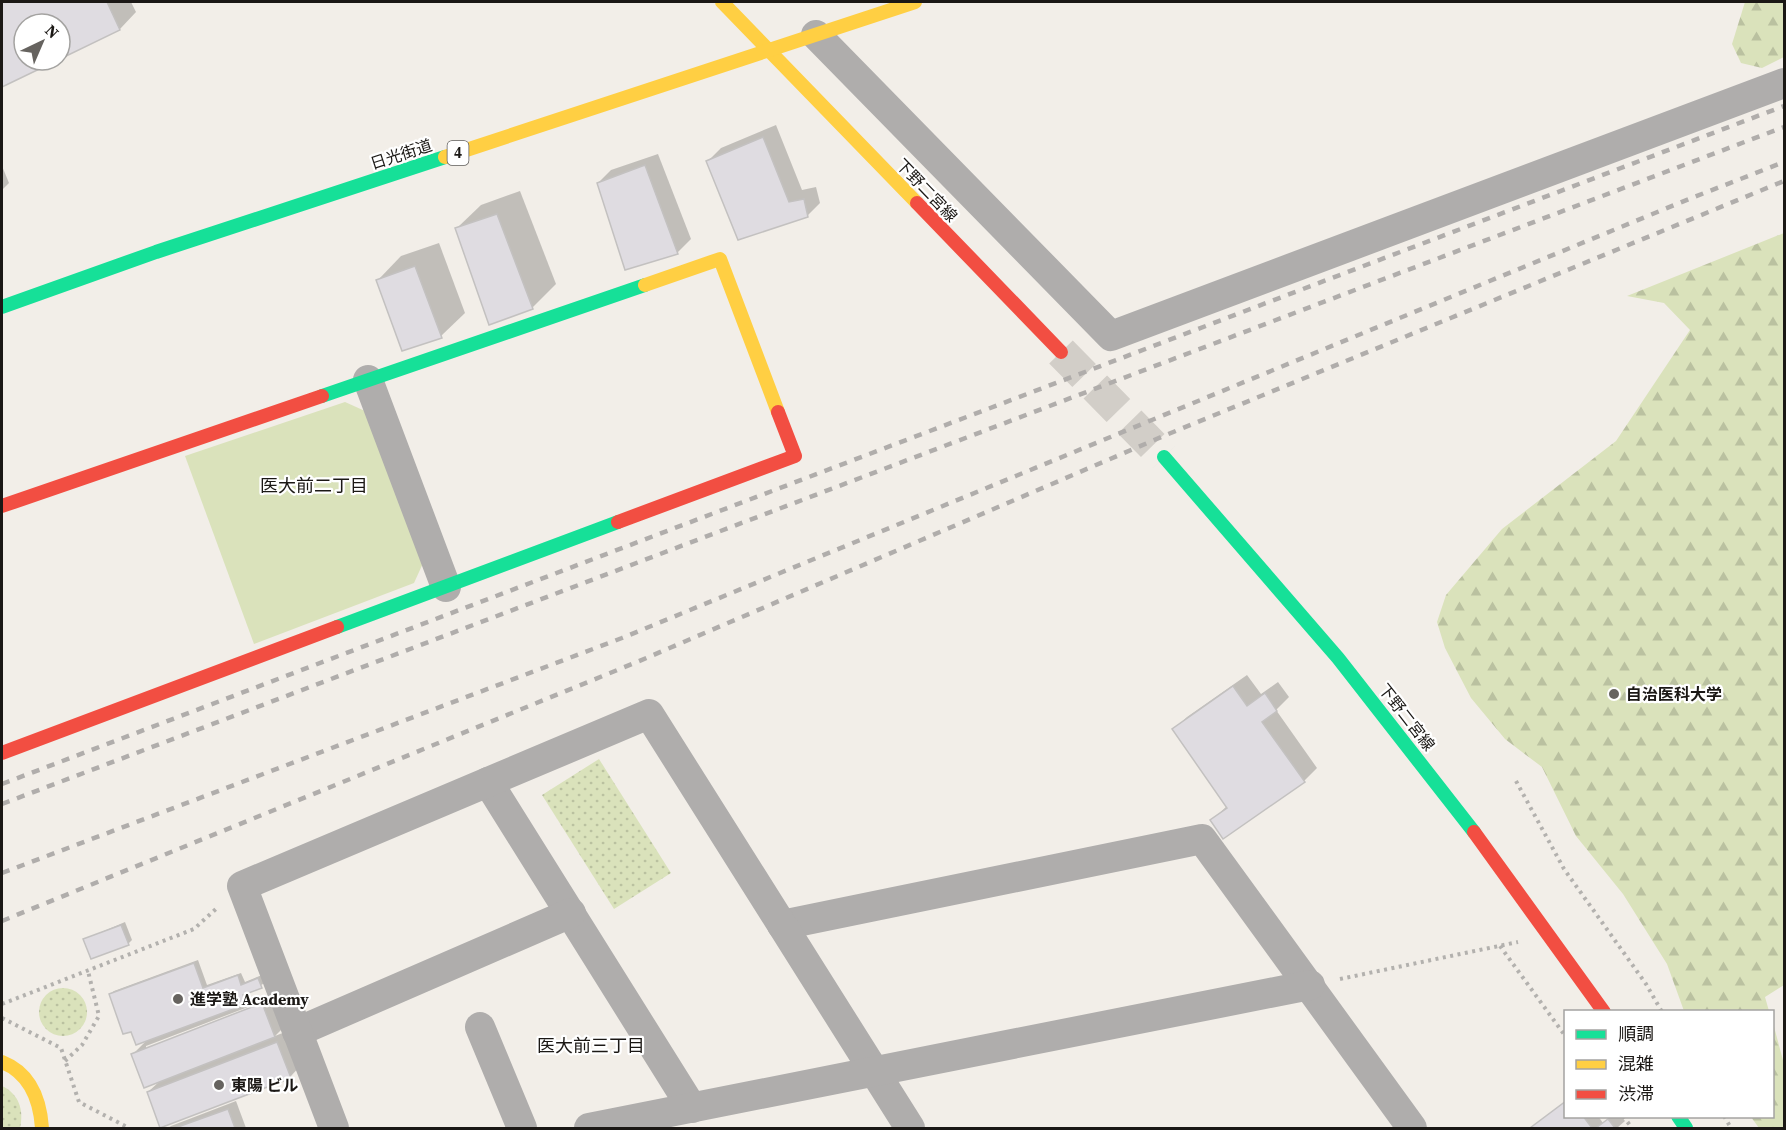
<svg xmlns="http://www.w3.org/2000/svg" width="1786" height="1130" viewBox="0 0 1786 1130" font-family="'Source Serif 4','Noto Sans JP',serif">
	<defs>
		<pattern id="forest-firs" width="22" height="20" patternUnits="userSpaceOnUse" patternTransform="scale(1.5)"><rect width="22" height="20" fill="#dae2bb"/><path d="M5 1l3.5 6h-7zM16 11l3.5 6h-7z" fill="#bac1a0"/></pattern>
		<pattern id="garden-dots" width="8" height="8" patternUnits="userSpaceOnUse" patternTransform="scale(1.5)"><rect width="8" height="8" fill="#dae2bb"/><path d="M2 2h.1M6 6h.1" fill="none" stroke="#bac1a0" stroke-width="1.8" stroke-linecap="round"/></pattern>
	</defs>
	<rect width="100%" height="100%" fill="#f2eee8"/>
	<g fill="url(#forest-firs)">
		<polygon points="1745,2 1784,2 1784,57 1762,68 1741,63 1732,44"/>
		<polygon points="1784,233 1784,985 1765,997 1769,1011 1684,1011 1667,964 1623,894 1576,836 1542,767 1505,739 1471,698 1445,648 1437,622 1446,595 1502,529 1616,441 1690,330 1664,303 1627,296"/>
		<polygon points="1773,1023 1784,1064 1784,1127 1759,1128 1751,1117 1772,1116"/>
	</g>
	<polygon fill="#dae2bb" points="345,402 365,411 424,561 414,583 254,644 185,456"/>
	<g fill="url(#garden-dots)">
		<polygon points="599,759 671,873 614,909 542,795"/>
		<circle cx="63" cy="1012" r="24"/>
		<path d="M2,1086C19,1094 24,1110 20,1128H2Z"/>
	</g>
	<g fill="#0003" fill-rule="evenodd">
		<polygon points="2,2 131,2 136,12 120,29 60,57 60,24 24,24 24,60 54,60 2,85"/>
		<polygon points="776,125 802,190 816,187 820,203 807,216 708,161 721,148"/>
		<polygon points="658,154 691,239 678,252 626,268 598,183 611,170"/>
		<polygon points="2,166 9,183 2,190"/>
		<polygon points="520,191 556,284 532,308 457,228 481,205"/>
		<polygon points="439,243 465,313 441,336 403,349 378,280 401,256"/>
		<polygon points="1247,675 1261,694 1278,682 1289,697 1276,710 1317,768 1304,781 1212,820 1227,806 1174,729 1187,717"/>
		<polygon points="125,922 132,940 128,944 85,939"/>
		<path d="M198,960L207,985L241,973L245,982L262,975L265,983L247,992L251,1001L275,992L288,1023L275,1036L290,1030L303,1063L291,1076L161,1126L148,1092L161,1080L133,1054L148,1039L132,1030L110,994L114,991ZM269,999L270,1002L146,1050V1046Z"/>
		<polygon points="236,1101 246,1128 168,1128 171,1126"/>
		<polygon points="1566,1101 1566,1116 1598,1116 1603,1123 1611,1116 1621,1116 1625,1121 1617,1128 1532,1128"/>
	</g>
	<g fill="#dfdce1" stroke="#c3c1c0" stroke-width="1.5">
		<polygon points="2,2 107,2 120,30 60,59 60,24 24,24 24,60 58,60 2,87"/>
		<polygon points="763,137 789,202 804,199 808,217 738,240 706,161"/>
		<polygon points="645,165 678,254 625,270 597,183"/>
		<polygon points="497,214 533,309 489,325 455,228"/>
		<polygon points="415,266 442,338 402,351 376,280"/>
		<polygon points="1233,686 1247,706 1265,693 1277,711 1262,722 1305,782 1223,839 1210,820 1227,808 1172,729"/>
		<polygon points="121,925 129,945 91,959 83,939"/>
		<polygon points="194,963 203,988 238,975 241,985 258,978 262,988 243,995 247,1004 136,1045 131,1032 123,1034 109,994"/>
		<polygon points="262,1003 275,1037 144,1088 131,1054"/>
		<polygon points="277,1042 291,1078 160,1128 147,1092"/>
		<polygon points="1566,1101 1566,1116 1583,1116 1592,1128 1530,1128"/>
		<polygon points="228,1109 235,1128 175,1128"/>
		<polygon points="1608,1119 1615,1128 1596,1128"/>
	</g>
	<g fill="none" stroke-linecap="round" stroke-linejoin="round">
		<polyline stroke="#d2cec8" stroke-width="33" stroke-dasharray="33 16" stroke-linecap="butt" points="1061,352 1164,457"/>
		<g stroke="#b3b1ae" stroke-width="4" stroke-dasharray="3 4.5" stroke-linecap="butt">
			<polyline points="1516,781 1564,869 1646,984 1662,1012"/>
			<polyline points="1500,946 1566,1037"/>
			<polyline points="1340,979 1518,942"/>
			<polyline points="2,1004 194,929 218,907"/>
			<polyline points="2,1018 61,1048 79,1102 129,1128"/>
			<polyline points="65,1061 82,1045 99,1016 88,971"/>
			<polyline points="1623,1116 1632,1128"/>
			<polyline points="1724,1116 1731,1128"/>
		</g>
		<g stroke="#afadac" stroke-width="30">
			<polyline points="816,35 1111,336 1784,83"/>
			<polyline points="368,380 446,587"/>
			<polyline points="488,782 692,1108"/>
			<polyline points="782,925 1202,839 1412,1128"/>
			<polyline points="480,1027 522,1128"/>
			<polyline points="297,1032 571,913"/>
			<polyline points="334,1128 242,886 649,714 910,1128"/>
			<polyline points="589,1128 1310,985"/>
		</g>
		<g stroke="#16e098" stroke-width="14">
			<polyline points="2,307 156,252 445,157"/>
			<polyline points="322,396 645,285"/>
			<polyline points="1164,457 1338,658 1474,832"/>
			<polyline points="337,627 618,522"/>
			<polyline points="1678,1116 1686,1128"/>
		</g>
		<g stroke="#ffcf43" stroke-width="14">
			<polyline points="722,2 917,203"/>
			<polyline points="445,157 915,2"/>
			<polyline points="645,285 720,259 778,412"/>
			<path d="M2,1062C30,1073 40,1099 42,1128"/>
		</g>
		<g stroke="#f24e42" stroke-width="14">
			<polyline points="917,203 1061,352"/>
			<polyline points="2,506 322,396"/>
			<polyline points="618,522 795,456 778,412"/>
			<polyline points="2,753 337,627"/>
			<polyline points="1474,832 1604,1012"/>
		</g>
		<g stroke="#b0adab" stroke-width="4.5" stroke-dasharray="8 8" stroke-linecap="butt">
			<polyline points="2,784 1784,106"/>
			<polyline points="2,804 1784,127"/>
			<polyline points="2,873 622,638 1689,199 1784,162"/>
			<polyline points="2,921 637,662 1166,435 1784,181"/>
		</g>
	</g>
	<g fill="#66635f" stroke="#fff" stroke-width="2">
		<circle cx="1614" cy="694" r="6"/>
		<circle cx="178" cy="999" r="6"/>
		<circle cx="219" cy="1085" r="6"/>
	</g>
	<g text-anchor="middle" stroke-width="4.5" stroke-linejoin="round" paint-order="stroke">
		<rect fill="#fff" stroke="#5f5d5b" stroke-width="1.5" x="447.5" y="141" width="21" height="24" rx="4.5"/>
		<g font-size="15" font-weight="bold" fill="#1b1815">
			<text x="458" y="158">4</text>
		</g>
		<g font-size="16" fill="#1b1815" stroke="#fff">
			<text transform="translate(401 154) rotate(-18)" y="6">日光街道</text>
			<text transform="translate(927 190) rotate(46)" y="6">下野二宮線</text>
			<text transform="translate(1407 717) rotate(52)" y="6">下野二宮線</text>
		</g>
		<g font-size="16" font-weight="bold" fill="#1b1815" stroke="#fff" text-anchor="start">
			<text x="1626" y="700">自治医科大学</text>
			<text x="190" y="1005">進学塾 Academy</text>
			<text x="231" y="1091">東陽 ビル</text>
		</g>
		<g font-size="18" fill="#1b1815" stroke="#fff">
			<text x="314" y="492">医大前二丁目</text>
			<text x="591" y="1052">医大前三丁目</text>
		</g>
	</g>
	<rect width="1786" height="1130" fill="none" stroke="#1b1815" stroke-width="6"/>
	<rect x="1564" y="1010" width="210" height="108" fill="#ffffff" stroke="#a4a3a1" stroke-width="1.5"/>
	<rect x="1576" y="1030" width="30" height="9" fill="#16e098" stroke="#a4a3a1" stroke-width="1.5"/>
	<text x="1618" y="1040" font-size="18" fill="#1b1815">順調</text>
	<rect x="1576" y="1060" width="30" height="9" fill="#ffcf43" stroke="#a4a3a1" stroke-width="1.5"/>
	<text x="1618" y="1070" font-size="18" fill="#1b1815">混雑</text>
	<rect x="1576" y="1090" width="30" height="9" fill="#f24e42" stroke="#a4a3a1" stroke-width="1.5"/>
	<text x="1618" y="1100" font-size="18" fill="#1b1815">渋滞</text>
	<g transform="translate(42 42) rotate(44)"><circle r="28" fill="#ffffff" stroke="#a4a3a1" stroke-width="1.5"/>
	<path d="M0-4.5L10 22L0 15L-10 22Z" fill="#66635f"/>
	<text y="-9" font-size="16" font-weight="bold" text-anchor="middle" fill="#1b1815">N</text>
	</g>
</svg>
